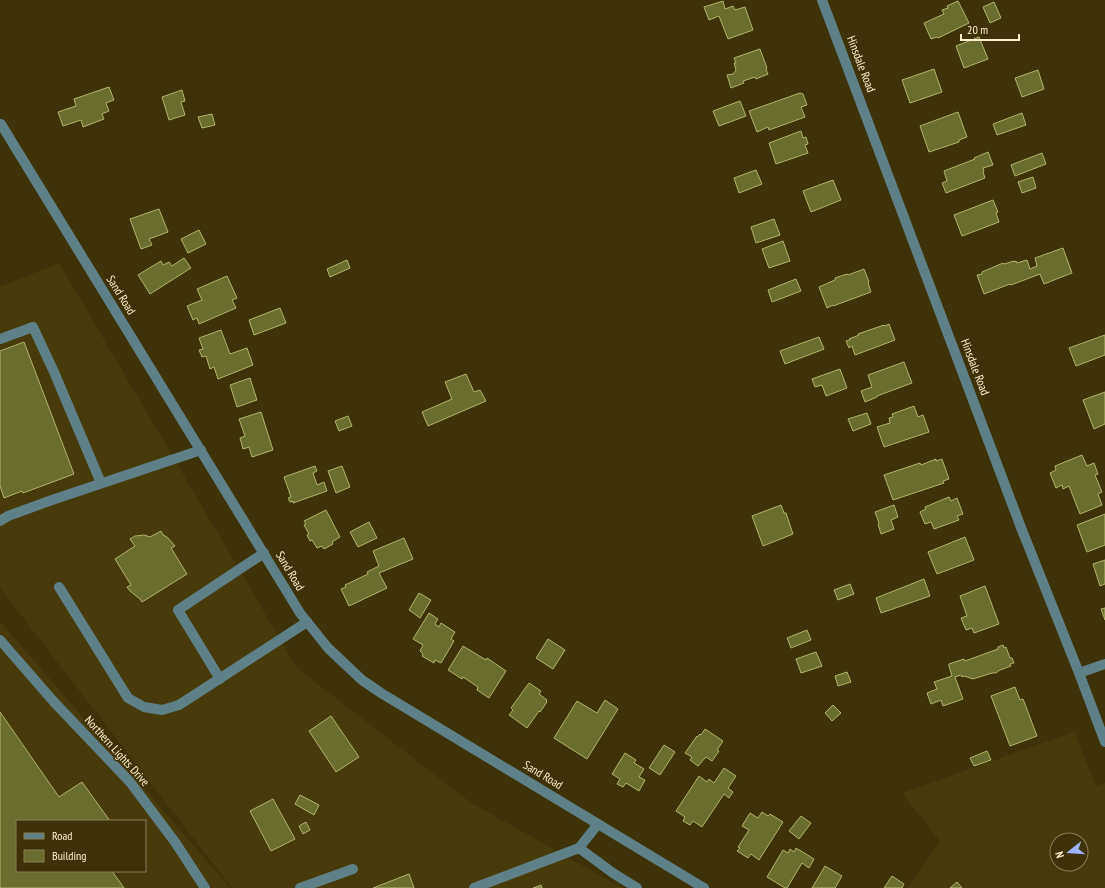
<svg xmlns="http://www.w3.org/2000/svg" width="1105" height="888" viewBox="0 0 1105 888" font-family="'PT Sans Narrow',sans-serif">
	<rect width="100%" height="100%" fill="#3e3208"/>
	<g fill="#483b0b" fill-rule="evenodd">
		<polygon points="59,263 297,668 470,802 622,888 232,888 0,588 0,287"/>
		<path d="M0,621L230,888H0ZM17,821H145V871H17Z"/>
		<path d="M1074,732L1096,786L1105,783V888H908L940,841L902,793ZM1057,840H1081V864H1057Z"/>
	</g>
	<g fill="#696d2d" stroke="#b1b66b">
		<polygon points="723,1 725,9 733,6 735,10 745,7 753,30 728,39 719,16 709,20 704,7"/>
		<polygon points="958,1 969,23 938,38 937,37 931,39 924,23 944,14 942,10 948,8 947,6"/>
		<polygon points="994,2 1001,18 990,23 983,7"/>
		<polygon points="979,37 988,59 964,68 956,46"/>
		<polygon points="760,49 767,68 766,69 768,74 756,79 755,77 743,81 744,83 731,88 727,75 733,74 736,70 734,63 736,63 734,58"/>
		<polygon points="934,69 942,92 910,103 902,80"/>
		<polygon points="1038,70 1044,89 1022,97 1015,78"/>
		<polygon points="109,87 114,100 106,103 109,111 102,114 104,119 83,127 81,120 63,126 58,112 76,106 74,99"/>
		<polygon points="182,90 185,101 181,102 185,115 169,120 162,97"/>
		<polygon points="800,93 803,94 807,105 801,107 805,117 769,130 768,127 757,132 749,111"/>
		<polygon points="740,101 746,116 719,126 713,111"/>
		<polygon points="958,112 967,137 959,140 959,142 929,152 920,126"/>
		<polygon points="1022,113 1026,125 997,135 993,124"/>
		<polygon points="212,114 215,125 202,128 198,117"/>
		<polygon points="801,131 803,138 806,137 808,144 805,145 808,153 776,164 769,143"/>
		<polygon points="988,152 993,165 983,168 984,171 983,172 985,178 946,193 942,183 947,181 944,171 975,159 974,158"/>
		<polygon points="1042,153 1046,164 1015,176 1011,165"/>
		<polygon points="756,170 762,184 739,193 734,178"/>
		<polygon points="1033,177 1036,188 1022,193 1018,182"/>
		<polygon points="833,180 841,200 811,212 803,191"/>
		<polygon points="993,200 998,212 996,213 999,222 962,236 954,215"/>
		<polygon points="159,209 168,232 149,239 152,245 141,249 130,219"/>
		<polygon points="774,219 780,235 756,243 751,227"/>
		<polygon points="199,230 206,244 188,253 181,239"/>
		<polygon points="783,241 790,261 769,268 762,249"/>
		<polygon points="1063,248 1072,273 1044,284 1040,274 1011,285 1010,284 984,294 977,275 982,274 982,272 1003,263 1004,264 1014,261 1014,262 1016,261 1017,263 1027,260 1030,269 1037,266 1035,258"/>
		<polygon points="184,258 191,268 150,294 138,275 161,261 163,265 169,262 172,266"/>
		<polygon points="347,260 350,268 330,277 327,269"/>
		<polygon points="864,269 869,282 868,283 871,292 833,306 833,305 827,308 819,287 835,280 835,278 847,274 848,275"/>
		<polygon points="227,276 237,298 232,300 236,308 199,324 197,318 193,320 187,306 202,300 197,289"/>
		<polygon points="796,279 801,291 772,302 768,290"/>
		<polygon points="280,308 286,323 254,335 249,320"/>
		<polygon points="889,324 895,340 855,355 852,346 849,348 846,341 850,340 849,339 859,335 858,334 884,325 885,326"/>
		<polygon points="221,330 230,354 247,348 253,365 218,379 214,367 210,369 206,356 202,357 199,350 203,349 199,338"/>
		<polygon points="1105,335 1105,355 1076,366 1069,348"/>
		<polygon points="819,337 824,349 785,364 780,351"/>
		<polygon points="24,342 74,474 23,493 22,491 4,498 0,486 0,351"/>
		<polygon points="904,362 912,383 877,396 877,397 865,402 861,391 872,387 868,375"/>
		<polygon points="840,369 847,388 826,396 822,385 815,387 812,379"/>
		<polygon points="466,374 474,392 480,390 486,401 428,426 422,412 452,399 445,382"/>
		<polygon points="250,378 257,400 237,407 230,385"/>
		<polygon points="1105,392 1105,424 1094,429 1083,400"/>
		<polygon points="914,406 918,417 923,415 929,432 884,447 877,427 890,423 889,418 893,417 892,414"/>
		<polygon points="261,412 273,450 252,457 249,447 243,449 240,438 245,436 239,419"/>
		<polygon points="867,413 871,424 853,431 848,419"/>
		<polygon points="348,416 352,426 339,431 335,421"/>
		<polygon points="1082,455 1087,466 1094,463 1098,474 1095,475 1102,492 1098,494 1102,505 1080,514 1069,486 1063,489 1062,485 1056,488 1050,473 1056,470 1055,466"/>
		<polygon points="936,459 936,461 942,459 949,479 943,481 944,483 893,500 884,475 920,463 921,465"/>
		<polygon points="315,466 317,471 313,473 317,485 324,482 327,491 293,503 293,501 290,502 288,498 291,497 284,477"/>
		<polygon points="342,466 350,487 336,493 328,471"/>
		<polygon points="949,497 951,501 957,498 963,514 957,516 959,520 934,529 931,522 925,524 920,512 926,509 925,507"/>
		<polygon points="781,505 784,513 786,513 793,534 763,546 752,516"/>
		<polygon points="894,505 898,517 891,520 894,529 881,534 878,524 879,523 875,512"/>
		<polygon points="326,510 340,537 332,542 333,544 324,549 322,546 317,548 312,540 310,541 307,535 309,534 304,525 306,524 304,521"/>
		<polygon points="1105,514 1105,545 1087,552 1077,525"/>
		<polygon points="369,522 377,538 358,547 350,532"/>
		<polygon points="161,531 163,535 167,537 175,546 171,548 187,574 142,602 140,599 130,591 127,587 131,585 115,559 135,546 130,539 135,536 144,535 150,537"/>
		<polygon points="965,537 974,560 937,574 928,552"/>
		<polygon points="404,538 413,559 379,573 387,588 349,606 341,589 346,587 345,585 368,574 367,572 379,566 373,551"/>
		<polygon points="1105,560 1105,584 1100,586 1093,564"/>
		<polygon points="924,579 930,596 881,613 876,598"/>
		<polygon points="850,584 854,594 838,600 834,590"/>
		<polygon points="985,586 999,624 974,633 972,628 966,630 961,618 967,616 960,596"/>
		<polygon points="419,593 431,600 420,618 409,610"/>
		<polygon points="1105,608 1105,620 1101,609"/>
		<polygon points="429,613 438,619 435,624 439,627 441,623 455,632 451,639 454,641 441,663 435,660 434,663 422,656 423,654 420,651 423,645 413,639"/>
		<polygon points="807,630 811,640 791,648 787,638"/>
		<polygon points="548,639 565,650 553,669 536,658"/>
		<polygon points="1003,645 1004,648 1006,647 1010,658 1012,658 1014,663 1010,664 1011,666 1000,670 996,673 992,673 973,679 964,676 962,677 961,675 955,677 963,699 943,706 941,700 931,704 927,693 937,689 934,682 952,676 949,666 949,664 964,659 965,661 998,649 998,647"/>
		<polygon points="463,646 486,660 487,658 506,671 489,698 477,690 478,687 463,677 462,679 448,670"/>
		<polygon points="816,652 822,666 801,673 796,659"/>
		<polygon points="847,672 851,682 838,686 835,676"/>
		<polygon points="529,683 541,691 539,694 547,700 546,701 547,702 540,712 539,711 527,728 509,715 513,710 511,708"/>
		<polygon points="1015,687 1020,700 1023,699 1037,736 1010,746 991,696"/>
		<polygon points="605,700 618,709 587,759 554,738 577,701 597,713"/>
		<polygon points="833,705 841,713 832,721 825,713"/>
		<polygon points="0,712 59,797 82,782 110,821 17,821 17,871 112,871 124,888 0,888"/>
		<polygon points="331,716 359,757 336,772 309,731"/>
		<polygon points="705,729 723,741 717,750 719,751 712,761 706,757 698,766 690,760 692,757 685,753 697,736 697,737 700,734 701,735"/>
		<polygon points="664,745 675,752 660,775 649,768"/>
		<polygon points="987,751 991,760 974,766 970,758"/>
		<polygon points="625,753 636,760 634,763 644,769 639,777 645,780 639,791 626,783 623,787 617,784 620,779 612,774"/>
		<polygon points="724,768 736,776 728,788 733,792 729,798 724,794 702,827 693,821 690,825 683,821 685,817 676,811 699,776 707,782 709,779 714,783"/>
		<polygon points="300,795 319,805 314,815 295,804"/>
		<polygon points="273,799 295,839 271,851 250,811"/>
		<polygon points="762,812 768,816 770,814 783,822 759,860 751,854 748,858 737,851 740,848 738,847 749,830 742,826 750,813 758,818"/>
		<polygon points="801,816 811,823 799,839 789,831"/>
		<polygon points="306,822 310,830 303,834 299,826"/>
		<polygon points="796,848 814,859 809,868 802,863 787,888 785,888 767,877 783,850 788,853 790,849 794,852"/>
		<polygon points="825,866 842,876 835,888 812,888"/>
		<polygon points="409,874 414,888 373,888"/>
		<polygon points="892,876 904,884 902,888 884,888"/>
		<polygon points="957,882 962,888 950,888"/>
		<polygon points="541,885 542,888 533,888"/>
	</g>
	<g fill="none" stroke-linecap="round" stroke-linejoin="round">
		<g stroke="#5f8087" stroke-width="10">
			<polyline points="822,0 1020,525 1079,673 1105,742"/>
			<polyline points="1,124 300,613 328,648 362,680 381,693 704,888"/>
			<polyline points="0,339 33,327 54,372 101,483"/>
			<polyline points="0,521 8,516 52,500 201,450"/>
			<polyline points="59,587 128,698 144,707 162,710 179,705 307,622"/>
			<polyline points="0,640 54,702 130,782 175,842 205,888"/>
			<polyline points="1079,673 1105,664"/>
			<polyline points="220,679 178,610 264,553"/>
			<polyline points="598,824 579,848 613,873 637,888"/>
			<polyline points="300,888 353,869"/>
			<polyline points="474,888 579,848"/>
		</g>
	</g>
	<g text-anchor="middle" stroke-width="3" stroke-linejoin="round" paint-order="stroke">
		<g font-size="12" fill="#fcf0cc" stroke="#3e3208">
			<text transform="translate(861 64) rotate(69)" y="4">Hinsdale Road</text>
			<text transform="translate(121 295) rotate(58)" y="4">Sand Road</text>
			<text transform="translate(975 367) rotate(69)" y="4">Hinsdale Road</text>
			<text transform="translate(290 571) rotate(59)" y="4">Sand Road</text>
			<text transform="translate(117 751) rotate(48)" y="4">Northern Lights Drive</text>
			<text transform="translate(543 775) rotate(31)" y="4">Sand Road</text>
		</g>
	</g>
	<rect x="16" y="820" width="130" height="52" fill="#3e3208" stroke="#8a7e56"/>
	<rect x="24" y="833" width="20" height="6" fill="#5f8087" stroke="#8a7e56"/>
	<text x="52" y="840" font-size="12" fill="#fcf0cc">Road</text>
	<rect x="24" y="850" width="20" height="12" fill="#696d2d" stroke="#8a7e56"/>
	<text x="52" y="860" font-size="12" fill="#fcf0cc">Building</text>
	<g transform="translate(1069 852) rotate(253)"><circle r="19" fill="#3e3208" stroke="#8a7e56"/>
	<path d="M0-3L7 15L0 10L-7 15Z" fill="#9fb3fd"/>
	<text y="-6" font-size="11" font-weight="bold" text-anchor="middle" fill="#fcf0cc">N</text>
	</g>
	<path d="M961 34v6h58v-6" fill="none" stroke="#fcf0cc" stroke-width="2"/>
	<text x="967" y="34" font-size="12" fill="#fcf0cc" stroke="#3e3208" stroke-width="3" paint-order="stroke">20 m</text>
</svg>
